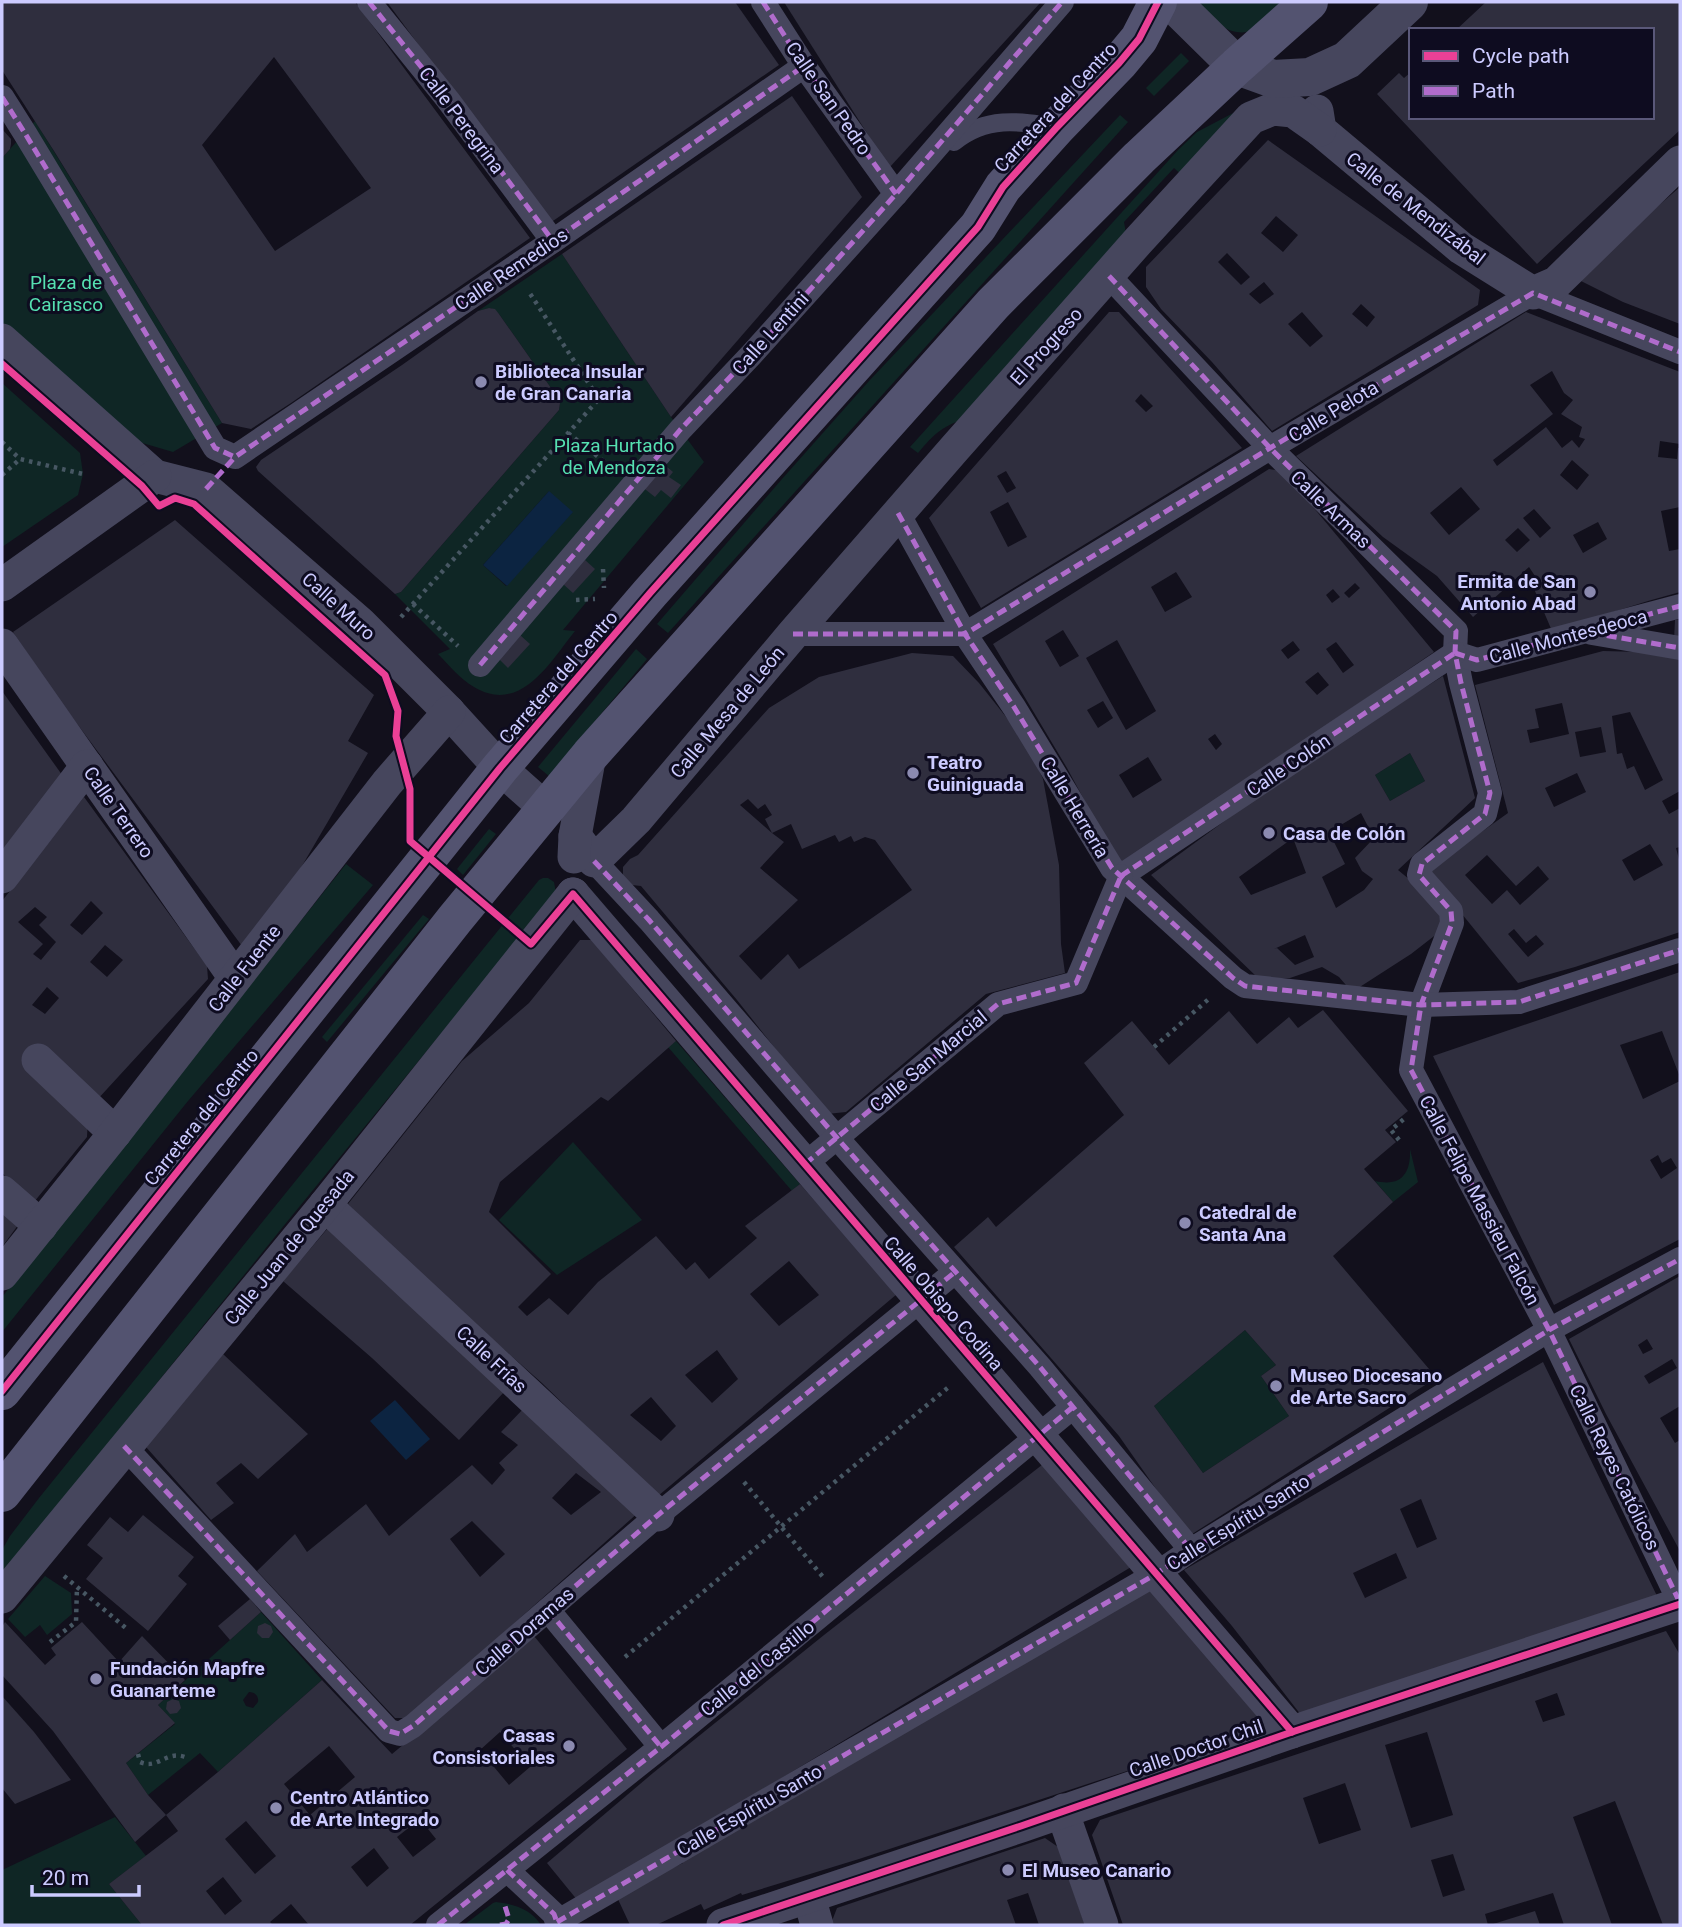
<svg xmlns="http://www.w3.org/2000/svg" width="1682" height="1927" viewBox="0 0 1682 1927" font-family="Roboto,sans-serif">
	<rect width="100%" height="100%" fill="#12101c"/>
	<g fill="#0f2625" fill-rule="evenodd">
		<path d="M1196,2H1292C1271,20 1250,45 1220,25C1211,20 1203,9 1196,2Z"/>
		<polygon points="1181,53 1189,61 1154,96 1146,88"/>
		<path d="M1237,111L1185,178L1174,168L1124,222L1127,239L969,418C943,425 935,433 918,453L910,447L1178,150L1197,132Z"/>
		<polygon points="1120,115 1128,122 668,633 657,624 782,479 869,381"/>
		<polygon points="35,121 222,423 173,452 139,442 121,430 2,322 2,158"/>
		<path d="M562,254L671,417L704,462L563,630L575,631C550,662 521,715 474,687C460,679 449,665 438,654L450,649L395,594L401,592L559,410L560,403L556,395L499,314L491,308L478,311ZM549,491L507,586H506L483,565Z"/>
		<polygon points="2,383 80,453 83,474 78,495 2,547"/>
		<polygon points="636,649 647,659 549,776 538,767"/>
		<polygon points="1410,753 1425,781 1390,801 1375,775"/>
		<polygon points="489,829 496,834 463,875 457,869"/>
		<polygon points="346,864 373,885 188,1101 2,1332 2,1297"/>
		<polygon points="543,878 548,878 554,882 556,893 286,1223 2,1575 2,1550 10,1536 39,1498 539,880"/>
		<polygon points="423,915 429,919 327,1042 322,1037"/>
		<polygon points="676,1041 800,1184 792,1191 668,1047"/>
		<polygon points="573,1142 642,1220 557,1275 499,1220"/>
		<path d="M1410,1149L1418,1182L1393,1202L1375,1181C1401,1187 1411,1174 1410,1149Z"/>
		<polygon points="1245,1330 1276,1365 1261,1376 1289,1416 1203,1473 1154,1406"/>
		<polygon points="45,1576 71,1593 72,1614 47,1635 40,1625 25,1637 8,1619"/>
		<path d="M261,1612L322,1680L218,1772L200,1753L148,1795L126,1763L175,1724L158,1705ZM249,1692C255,1692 259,1696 258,1702L253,1708L246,1706L243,1700Z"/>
		<polygon points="115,1817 146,1856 109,1884 142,1925 2,1925 2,1870"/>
		<path d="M496,1902C514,1904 531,1909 541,1925H464L493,1903Z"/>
	</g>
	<g fill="#0c2441">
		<polygon points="549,491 573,512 507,586 483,565"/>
		<polygon points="395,1400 430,1439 406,1460 370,1421"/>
	</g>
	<g fill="#2f2e3e" fill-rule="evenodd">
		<path d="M2,2H355L530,238L291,403L251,429L222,423L54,151L2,70ZM274,57L371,188L275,251L202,145Z"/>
		<polygon points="387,2 735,2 779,65 550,223"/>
		<polygon points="784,2 1041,2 889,168"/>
		<polygon points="1486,2 1680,2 1680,130 1537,264 1377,94 1399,73 1404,78 1411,72 1411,117 1652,117 1652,30 1456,30"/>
		<polygon points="792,96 862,197 671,417 562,254"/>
		<polygon points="2,129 11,139 11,144 10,149 2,158"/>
		<path d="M1268,140L1480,290L1478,305L1272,431L1212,362L1161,309L1146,287V267ZM1276,216L1298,235L1283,252L1261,233ZM1227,253L1250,277L1241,285L1218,262ZM1264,282L1274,294L1260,304L1249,294ZM1361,304L1375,317L1367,327L1352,314ZM1302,312L1323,336L1310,347L1288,324Z"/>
		<polygon points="1680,187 1680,324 1623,302 1575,278"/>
		<polygon points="489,308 495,309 499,314 556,395 560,403 559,410 401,592 395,594 258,471 256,467 261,460 402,365 478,311"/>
		<path d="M1109,312H1119L1242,448L981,608L929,518ZM1141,394L1153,406L1146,412L1135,401ZM1006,471L1016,488L1007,493L997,476ZM1008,502L1027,537L1008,547L990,512Z"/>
		<path d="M1526,312L1680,372V444L1660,441L1658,457L1677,459L1678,448H1680V507L1661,511L1669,551L1680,549V592L1648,601L1552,631L1532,584L1539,582L1529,567L1473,617L1437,576L1383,537L1296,456ZM1552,371L1564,393L1573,400L1561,414L1582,427L1579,437L1585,439L1579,448L1572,440L1562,448L1546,427L1497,466L1493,460L1553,414L1530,385ZM1572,460L1589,475L1577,490L1560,475ZM1461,487L1480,509L1449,535L1430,513ZM1534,509L1551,528L1540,538L1523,518ZM1598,522L1607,539L1583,553L1573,535ZM1518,528L1530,540L1517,552L1505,540Z"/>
		<polygon points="660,461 673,472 669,477 681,485 671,498 661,490 655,497 641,486"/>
		<path d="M1269,469L1283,471L1434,652L1120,866L1067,768L993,644ZM1176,572L1192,597L1165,612L1151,587ZM1355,583L1360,588L1349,598L1344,593ZM1333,589L1340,597L1332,603L1326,595ZM1063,630L1079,656L1060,667L1045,641ZM1117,640L1156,711L1126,730L1086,658ZM1293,641L1300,650L1288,659L1281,650ZM1336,642L1354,665L1343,673L1326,649ZM1318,672L1329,685L1317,695L1305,682ZM1103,701L1113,718L1098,728L1087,710ZM1215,734L1222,744L1216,750L1208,739ZM1148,757L1162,780L1133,798L1119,775Z"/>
		<polygon points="175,520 374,695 348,741 368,753 285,895 242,946 58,698 13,632"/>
		<polygon points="585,560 595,569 573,593 563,584"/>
		<polygon points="1680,619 1680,641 1674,640 1675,620"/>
		<polygon points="520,635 530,644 508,668 498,658"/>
		<path d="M1603,651L1680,653V791L1662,801L1669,814L1680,808V847L1676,848L1680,863V932L1575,967L1518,983L1427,871L1508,813L1475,685ZM1562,703L1569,734L1530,743L1527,730L1539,728L1535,709ZM1630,712L1663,780L1645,790L1634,766L1627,769L1622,753L1617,754L1612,716ZM1601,727L1606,752L1580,757L1575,732ZM1577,773L1586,792L1554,807L1545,788ZM1650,844L1663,865L1634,881L1622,860ZM1487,855L1516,886L1538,866L1549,879L1520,905L1507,890L1492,904L1465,875ZM1514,929L1526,943L1536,935L1544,944L1528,957L1508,934Z"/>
		<path d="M912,653L953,656L979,683L1026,742L1043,779L1059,865L1061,944L1065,973L986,994L846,1112L827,1114L737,1000L641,886L632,885L623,876V867L630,859L638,855L769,708L819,677ZM748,799L758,809L765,804L772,815L765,819L772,833L740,805ZM791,824L802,849L835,835L839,842L851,836L854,842L865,837L875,840L912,890L799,969L788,954L761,980L739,956L798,900L760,868L784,842L772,833Z"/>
		<path d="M1443,676L1475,798L1398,870L1421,889L1447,926L1411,954L1352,992L1339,977L1322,967L1290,978H1258L1151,875L1297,768ZM1410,753L1425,781L1390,801L1375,775ZM1361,813L1374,838L1355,858L1362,871L1373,879L1364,890L1336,908L1322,877L1345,864L1329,832ZM1293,838L1306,873L1251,895L1239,877ZM1305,935L1314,957L1295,965L1277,948L1274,949Z"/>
		<polygon points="2,691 65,779 2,860"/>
		<path d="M84,797L207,966L208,979L96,1101L88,1117L87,1137L34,1202L2,1173V901ZM91,901L103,913L82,935L70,925ZM35,907L47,917L39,925L56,942L41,960L33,954L43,944L18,922ZM105,945L123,960L107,977L90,962ZM47,987L59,998L45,1014L32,1005Z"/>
		<path d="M580,940H592L676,1041L608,1101L601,1097L500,1182L489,1212L551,1274L518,1307L527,1316L549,1298L568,1315L598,1282L656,1236L686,1270L695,1262L709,1279L757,1238L745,1226L800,1184L897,1294L658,1496L542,1383L450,1302L348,1204L462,1061L529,1003ZM789,1261L819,1295L779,1326L750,1294ZM717,1350L738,1379L712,1403L685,1375ZM651,1397L676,1426L661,1441L630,1415Z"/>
		<path d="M1680,972V1077L1662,1031L1620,1045L1643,1099L1680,1081V1239L1554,1305L1433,1056ZM1658,1155L1662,1163L1671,1158L1677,1168L1661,1179L1650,1160Z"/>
		<path d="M1323,1010L1408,1111L1385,1130L1396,1142L1364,1169L1393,1202L1333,1256L1435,1376L1433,1380L1189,1536L1119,1436L954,1247L988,1217L996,1227L1124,1115L1084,1063L1132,1021L1169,1065L1229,1011L1257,1044L1289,1017L1298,1028ZM1245,1330L1276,1365L1261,1376L1289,1416L1203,1473L1154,1406Z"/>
		<polygon points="2,1204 21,1221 2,1247"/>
		<polygon points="328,1228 505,1391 459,1440 372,1358 283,1281"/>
		<path d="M1680,1276V1406L1660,1418L1675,1443L1680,1440V1551L1606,1414L1569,1339ZM1647,1339L1653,1349L1643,1354L1638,1345ZM1672,1359L1677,1368L1649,1384L1644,1376Z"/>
		<polygon points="223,1354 308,1434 258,1479 241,1463 216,1483 234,1503 211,1520 146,1447"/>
		<path d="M1543,1362L1658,1598L1301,1715L1232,1626L1184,1570ZM1421,1499L1437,1539L1417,1548L1400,1509ZM1396,1553L1407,1578L1365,1598L1353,1573Z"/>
		<path d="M525,1407L640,1511L408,1718H395L257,1571L295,1534L307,1552L366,1504L389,1536L472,1465L492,1485L505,1470L499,1463L518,1445L501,1432ZM576,1473L601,1492L571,1515L552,1498ZM472,1521L505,1554L480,1577L450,1539Z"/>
		<polygon points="1047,1461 1136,1564 578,1901 547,1863 653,1773 824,1635"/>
		<polygon points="143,1515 194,1557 178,1576 187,1584 148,1631 86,1579 103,1558 87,1545 110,1517 128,1532"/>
		<polygon points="1149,1589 1257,1713 1255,1729 859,1859 742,1895 741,1893 704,1910 701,1904 656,1925 630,1925 616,1895 683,1863 681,1859"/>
		<polygon points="250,1599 261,1612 230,1640 218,1626"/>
		<polygon points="5,1622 45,1665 56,1655 51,1648 82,1622 119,1662 142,1636 185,1680 158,1705 175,1723 126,1763 148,1795 166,1815 135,1842 53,1731 2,1675 2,1627"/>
		<polygon points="265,1623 271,1626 273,1632 269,1638 262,1638 257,1633 258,1626"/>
		<path d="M1666,1631L1680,1655V1925H1663L1615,1801L1573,1817L1612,1925H1564L1553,1893L1485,1914L1488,1925H1123L1092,1835L1100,1820ZM1557,1693L1565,1715L1543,1722L1535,1701ZM1427,1732L1453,1815L1411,1828L1385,1745ZM1345,1783L1361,1830L1319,1844L1303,1798ZM1453,1854L1465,1890L1443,1897L1431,1860Z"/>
		<path d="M534,1636L627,1749L410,1925H309L291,1904L270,1922L273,1925H142L109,1884L178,1831L166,1815L218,1772L322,1680L392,1754ZM500,1732L530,1767L509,1785L480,1750ZM329,1746L355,1777L310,1815L284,1784ZM420,1819L436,1839L413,1857L397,1837ZM246,1821L276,1856L255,1874L225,1839ZM374,1848L389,1868L367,1887L351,1867ZM223,1877L242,1901L225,1915L206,1891Z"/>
		<polygon points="2,1696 34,1732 71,1780 15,1804 2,1788"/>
		<polygon points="173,1699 179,1701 181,1708 177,1713 170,1714 166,1709 167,1702"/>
		<polygon points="1045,1838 1058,1847 1085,1925 1039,1925 1028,1893 1007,1900 1016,1925 833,1925 832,1921 837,1908"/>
		<polygon points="1535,1911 1540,1925 1490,1925"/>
	</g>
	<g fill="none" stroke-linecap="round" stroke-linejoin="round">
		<g stroke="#475763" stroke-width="4.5" stroke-dasharray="3.5 5" stroke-linecap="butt">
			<polyline points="568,433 611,467"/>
			<polyline points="2,442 20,459 83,474"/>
			<polyline points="2,475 20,459"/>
			<polyline points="603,569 604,588"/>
			<polyline points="576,600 595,599"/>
			<polyline points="413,604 458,646"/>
			<polyline points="401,617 599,399 529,292"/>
			<polyline points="1154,1047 1211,997"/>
			<polyline points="1399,1140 1391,1130 1404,1119"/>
			<polyline points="744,1482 823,1577"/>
			<polyline points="64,1576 127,1629"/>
			<polyline points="50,1642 76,1622 77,1587"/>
			<polyline points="625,1657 951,1385"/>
			<path d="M138,1754L140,1762C158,1770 166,1750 185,1757"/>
		</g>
		<path stroke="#46465d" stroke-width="18" d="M954,142C986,116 1018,121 1057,127"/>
		<g stroke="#46465d" stroke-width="24">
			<polyline points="369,2 448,100 553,241"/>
			<polyline points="763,2 804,66 896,194"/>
			<polyline points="2,97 26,135 215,448 235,457 553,241 804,66"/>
			<polyline points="1109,276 1270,448 1456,631 1455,653 1461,683 1490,793 1485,814 1422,864 1419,875 1451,911 1452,923 1421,1005 1411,1070 1549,1330 1680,1603"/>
			<polyline points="898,513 965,634 1014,707 1112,868 1233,978 1245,986 1421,1005 1519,1002 1680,950"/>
			<polyline points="1592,633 1680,648"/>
			<polyline points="793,634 965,634 1270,448 1533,293 1680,352"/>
			<polyline points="1455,653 1477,660 1680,606"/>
			<polyline points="480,665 680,430 752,354 896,194 1062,2"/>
			<polyline points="594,861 649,920 837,1138 1040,1367 1191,1550"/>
			<polyline points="1121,876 1455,653"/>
			<polyline points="805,1164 998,1004 1076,983 1121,876"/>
			<polyline points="124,1446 389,1731 400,1734 413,1726 658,1515 955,1272"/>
			<polyline points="548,1610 661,1747"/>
			<polyline points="507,1870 554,1914 558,1925"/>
			<polyline points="557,1922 1156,1574 1191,1550 1549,1330 1680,1259"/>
			<polyline points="438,1925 661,1747 1073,1407"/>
		</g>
		<g stroke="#46465d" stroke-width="33">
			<polyline points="1317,111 1320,130 1461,248 1533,293 1556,283 1680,162"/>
			<polyline points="2,340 155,476 206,489 360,623 449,712 500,768 545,808"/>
			<polyline points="2,585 155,476"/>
			<polyline points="2,645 235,978"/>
			<polyline points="575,836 594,861 636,820 793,634 955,448 1139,240 1251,118 1273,109 1293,111 1320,130"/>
			<polyline points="574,857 575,836 590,755"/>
			<polyline points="2,877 87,766"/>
			<polyline points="573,894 1292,1732"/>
			<polyline points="38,1060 115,1133"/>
			<polyline points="2,1192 41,1226"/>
			<polyline points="325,1205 658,1515"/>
			<polyline points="2,1274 115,1133 387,783 449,712"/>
			<polyline points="2,1597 325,1205 573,894"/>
			<polyline points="1064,1810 1067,1825 1102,1925"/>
			<polyline points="809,1897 817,1925"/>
			<polyline points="723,1925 1021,1826 1292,1732 1680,1604"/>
		</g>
		<polyline stroke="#46465d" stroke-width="38" points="1172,2 1237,66 1273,79 1310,77 1347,60 1409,2"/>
		<g stroke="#535370" stroke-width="38">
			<polyline points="2,1391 500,768 650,593 978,227 1003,187 1057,127 1119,63 1139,39 1158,2"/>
			<polyline points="2,1493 455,919 590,755 993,304 1139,158 1237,66 1309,2"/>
		</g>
		<g stroke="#b06ccc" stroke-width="5" stroke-dasharray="10 5" stroke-linecap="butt">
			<polyline points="369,2 448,100 553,241"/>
			<polyline points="763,2 804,66 896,194"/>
			<polyline points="2,97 26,135 215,448 235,457 553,241 804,66"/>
			<polyline points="1109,276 1270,448 1456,631 1455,653 1461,683 1490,793 1485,814 1422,864 1419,875 1451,911 1452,923 1421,1005 1411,1070 1549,1330 1680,1603"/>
			<polyline points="206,489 235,457"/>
			<polyline points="898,513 965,634 1014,707 1112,868 1233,978 1245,986 1421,1005 1519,1002 1680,950"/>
			<polyline points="1592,633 1680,648"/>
			<polyline points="793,634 965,634 1270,448 1533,293 1680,352"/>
			<polyline points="1455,653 1477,660 1680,606"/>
			<polyline points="480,665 680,430 752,354 896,194 1062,2"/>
			<polyline points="594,861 649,920 837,1138 1040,1367 1191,1550"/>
			<polyline points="1121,876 1455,653"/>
			<polyline points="805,1164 998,1004 1076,983 1121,876"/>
			<polyline points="124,1446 389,1731 400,1734 413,1726 658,1515 955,1272"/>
			<polyline points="548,1610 661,1747"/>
			<polyline points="507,1870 554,1914 558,1925"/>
			<polyline points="557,1922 1156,1574 1191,1550 1549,1330 1680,1259"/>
			<polyline points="438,1925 661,1747 1073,1407"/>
			<polyline points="500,1925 506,1924 509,1919 504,1903"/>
		</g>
		<g stroke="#0e0c20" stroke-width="11">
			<g id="cycleway">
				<polyline points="2,364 142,486 159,506 175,498 194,504 385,675 398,711 396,736 410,789 410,841 531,944 573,894 1292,1732"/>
				<polyline points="2,1391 500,768 650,593 978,227 1003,187 1057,127 1119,63 1139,39 1158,2"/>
				<polyline points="723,1925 1021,1826 1292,1732 1680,1604"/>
			</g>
		</g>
		<use href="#cycleway" stroke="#ea4096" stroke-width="7"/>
	</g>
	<g fill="#8b8ab0" stroke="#0e0c20" stroke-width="2.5">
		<circle cx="481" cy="382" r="7"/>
		<circle cx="1590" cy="592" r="7"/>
		<circle cx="913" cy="773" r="7"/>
		<circle cx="1269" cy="833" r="7"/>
		<circle cx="1185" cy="1223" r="7"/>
		<circle cx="1276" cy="1386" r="7"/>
		<circle cx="96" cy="1679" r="7"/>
		<circle cx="569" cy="1746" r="7"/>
		<circle cx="276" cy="1808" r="7"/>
		<circle cx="1008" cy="1870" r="7"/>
	</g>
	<g text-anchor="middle" stroke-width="6" stroke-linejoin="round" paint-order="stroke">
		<g font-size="19" fill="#cccbff" stroke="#0e0c20">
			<text transform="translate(829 98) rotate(55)" y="7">Calle San Pedro</text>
			<text transform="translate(1055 107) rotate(-47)" y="7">Carretera del Centro</text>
			<text transform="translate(462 120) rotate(53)" y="7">Calle Peregrina</text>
			<text transform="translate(1416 208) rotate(38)" y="7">Calle de Mendizábal</text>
			<text transform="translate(511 269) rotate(-34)" y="7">Calle Remedios</text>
			<text transform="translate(770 333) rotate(-48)" y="7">Calle Lentini</text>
			<text transform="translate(1046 346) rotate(-48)" y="7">El Progreso</text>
			<text transform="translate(1333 411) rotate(-31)" y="7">Calle Pelota</text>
			<text transform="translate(1331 509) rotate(44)" y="7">Calle Armas</text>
			<text transform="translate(339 606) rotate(42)" y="7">Calle Muro</text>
			<text transform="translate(1568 636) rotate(-15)" y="7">Calle Montesdeoca</text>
			<text transform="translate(558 677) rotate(-49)" y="7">Carretera del Centro</text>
			<text transform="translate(727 712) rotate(-50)" y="7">Calle Mesa de León</text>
			<text transform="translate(1288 765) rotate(-34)" y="7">Calle Colón</text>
			<text transform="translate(1075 807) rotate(59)" y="7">Calle Herrería</text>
			<text transform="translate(119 812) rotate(55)" y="7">Calle Terrero</text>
			<text transform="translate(244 968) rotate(-52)" y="7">Calle Fuente</text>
			<text transform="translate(928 1061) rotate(-40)" y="7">Calle San Marcial</text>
			<text transform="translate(201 1117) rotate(-51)" y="7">Carretera del Centro</text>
			<text transform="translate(1480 1200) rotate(62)" y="7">Calle Felipe Massieu Falcón</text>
			<text transform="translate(289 1247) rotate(-51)" y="7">Calle Juan de Quesada</text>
			<text transform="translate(944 1303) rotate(49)" y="7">Calle Obispo Codina</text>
			<text transform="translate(492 1359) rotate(43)" y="7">Calle Frías</text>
			<text transform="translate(1615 1467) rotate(64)" y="7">Calle Reyes Católicos</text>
			<text transform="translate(1238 1522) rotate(-32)" y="7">Calle Espíritu Santo</text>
			<text transform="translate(524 1631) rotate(-41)" y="7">Calle Doramas</text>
			<text transform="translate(757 1668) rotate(-39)" y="7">Calle del Castillo</text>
			<text transform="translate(1196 1748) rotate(-19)" y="7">Calle Doctor Chil</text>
			<text transform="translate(749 1810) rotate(-30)" y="7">Calle Espíritu Santo</text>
		</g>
		<g font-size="19" fill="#56e0b1" stroke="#0e0c20">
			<text x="66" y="289">Plaza de<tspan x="66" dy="22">Cairasco</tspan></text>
			<text x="614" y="452">Plaza Hurtado<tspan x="614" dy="22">de Mendoza</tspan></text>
		</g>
		<g font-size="19" font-weight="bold" fill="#cccbff" stroke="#0e0c20" text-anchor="start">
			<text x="495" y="378">Biblioteca Insular<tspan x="495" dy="22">de Gran Canaria</tspan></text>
			<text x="1576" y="588" text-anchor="end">Ermita de San<tspan x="1576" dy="22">Antonio Abad</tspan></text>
			<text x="927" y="769">Teatro<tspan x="927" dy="22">Guiniguada</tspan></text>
			<text x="1283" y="840">Casa de Colón</text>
			<text x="1199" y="1219">Catedral de<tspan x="1199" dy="22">Santa Ana</tspan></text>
			<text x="1290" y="1382">Museo Diocesano<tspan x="1290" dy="22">de Arte Sacro</tspan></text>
			<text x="110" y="1675">Fundación Mapfre<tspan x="110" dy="22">Guanarteme</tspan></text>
			<text x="555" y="1742" text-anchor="end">Casas<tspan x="555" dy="22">Consistoriales</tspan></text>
			<text x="290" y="1804">Centro Atlántico<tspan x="290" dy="22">de Arte Integrado</tspan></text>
			<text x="1022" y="1877">El Museo Canario</text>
		</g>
	</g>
	<rect width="1682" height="1927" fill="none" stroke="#cccbff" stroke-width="7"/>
	<rect x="1409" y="28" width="245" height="91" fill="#0e0c20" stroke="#5a5879" stroke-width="2"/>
	<rect x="1423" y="51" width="35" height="10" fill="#ea4096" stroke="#5a5879" stroke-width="2"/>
	<text x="1472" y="63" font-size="21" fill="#cccbff">Cycle path</text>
	<rect x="1423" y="86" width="35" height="10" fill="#b06ccc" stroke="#5a5879" stroke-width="2"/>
	<text x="1472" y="98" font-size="21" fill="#cccbff">Path</text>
	<path d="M32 1885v10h107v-10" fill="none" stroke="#cccbff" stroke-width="3.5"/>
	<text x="42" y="1885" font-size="21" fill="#cccbff" stroke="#0e0c20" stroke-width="5" paint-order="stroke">20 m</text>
</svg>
